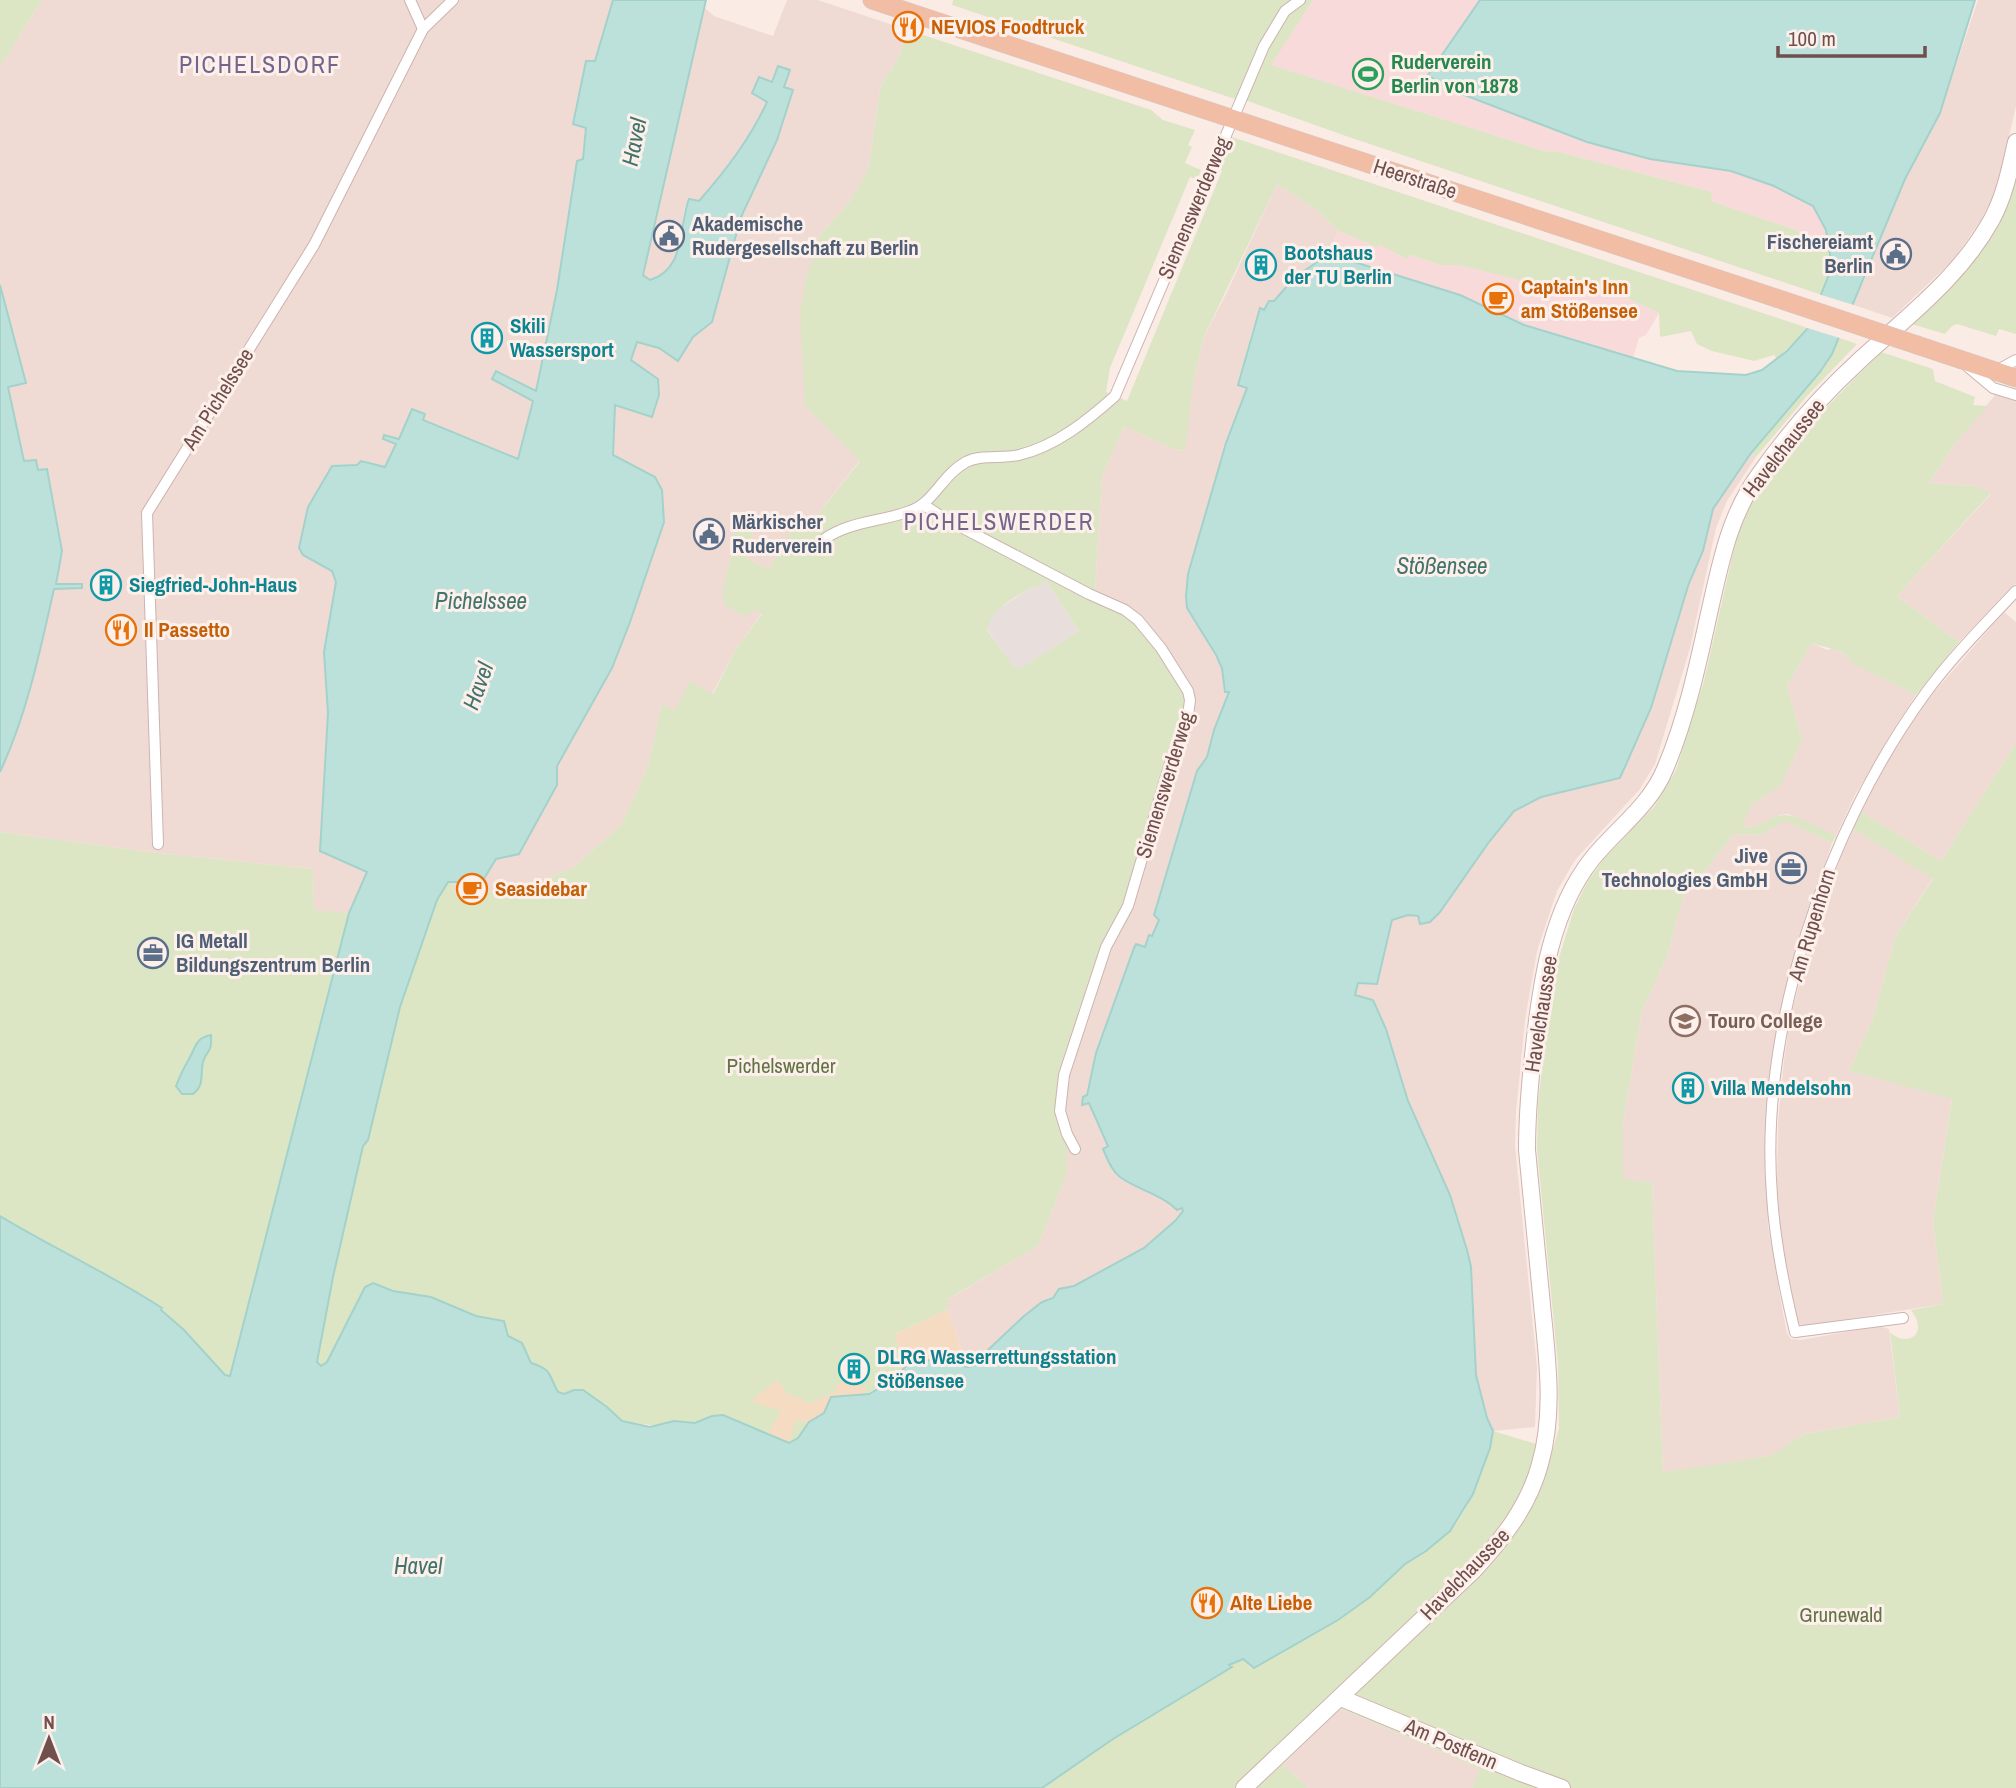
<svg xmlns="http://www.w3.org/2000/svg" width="2016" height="1788" viewBox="0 0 2016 1788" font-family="'Archivo Narrow',sans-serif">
	<rect width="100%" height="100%" fill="#faebe5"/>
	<g fill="#f0dbd4">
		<polygon points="42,0 613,0 594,61 586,61 573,124 587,128 583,159 577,162 557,290 536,391 497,371 492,379 534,401 518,459 423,420 399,440 384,435 396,444 385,467 361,461 357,465 333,466 308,507 299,548 303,555 332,571 336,582 324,652 328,713 367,871 349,913 314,911 313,869 158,853 0,832 0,772 13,744 29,692 54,589 81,588 82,585 55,584 62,551 60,534 47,469 38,470 24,462 8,386 25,383 0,285 0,67"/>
		<polygon points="787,0 818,0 908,30 897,60 881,85 868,170 864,179 850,201 821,234 805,406 860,460 812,522 798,527 769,569 747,559 753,532 735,523 733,547 755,609 762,613 736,649 712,694 674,710 662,705 648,766 622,824 574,867 523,889 455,894 452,883 481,882 496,859 519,854 557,785 557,766 612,668 630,622 664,522 662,490 655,477 613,455 615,404 652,416 631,360 637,341 659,348 678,361 692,337 712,322 741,217 777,140 793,90 784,87 789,70 767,101 755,127 726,171 699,201 689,199 684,211 678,251 668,271 663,276 650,280 643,275 705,8 714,16 773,36"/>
		<polygon points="1978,0 2016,0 2016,106 1996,192 1981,220 1953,260 1892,318 1851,304 1864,281 1905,179 1940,113"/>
		<polygon points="1277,184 1319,211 1338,231 1329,254 1295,277 1274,301 1264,310 1260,309 1252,331 1238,384 1248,388 1226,443 1188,574 1186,596 1187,608 1222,668 1225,691 1229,691 1214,730 1207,757 1197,771 1161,890 1159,920 1152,936 1149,936 1145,947 1134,948 1096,1053 1083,1105 1089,1102 1108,1146 1103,1148 1177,1210 1182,1208 1183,1211 1176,1221 1144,1248 1074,1286 1059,1290 1053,1298 1042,1302 1024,1316 988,1350 978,1365 968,1367 947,1310 947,1300 1038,1246 1066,1176 1065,1111 1068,1074 1131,609 1095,590 1102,476 1124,427 1172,448 1184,451 1194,379 1203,339 1227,292"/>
		<polygon points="1996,394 2016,401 2016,583 1959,642 1897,596 1991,494 1976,486 1929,483 1957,441"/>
		<polygon points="1751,454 1756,457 1727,501 1716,528 1690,648 1655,764 1640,789 1575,860 1557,891 1537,951 1525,1020 1516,1112 1515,1146 1537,1367 1535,1427 1493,1431 1487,1418 1476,1375 1471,1267 1435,1160 1408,1101 1386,1029 1373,1000 1354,995 1359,983 1377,984 1392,920 1408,915 1431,922 1440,912 1489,842 1514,811 1541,797 1620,778 1651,708 1689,583 1703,551 1713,509"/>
		<polygon points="2004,612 2016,622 2016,743 1941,861 1860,811 1885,765 1924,704"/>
		<polygon points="1812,643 1827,650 1833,648 1849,657 1853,663 1916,695 1893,730 1855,795 1836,836 1788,814 1780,815 1758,827 1741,826 1752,804 1781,784 1802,740 1787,686"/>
		<polygon points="1782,822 1789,822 1832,843 1797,946 1782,1006 1767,1115 1766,1174 1768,1226 1783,1313 1787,1333 1791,1339 1801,1340 1879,1326 1889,1329 1900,1417 1804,1434 1771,1456 1663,1473 1652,1182 1623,1180 1623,1123 1642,1011 1667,957 1683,898 1734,834 1761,835"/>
		<polygon points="1852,828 1933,878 1896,935 1873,1018 1849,1071 1952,1098 1933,1220 1943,1304 1804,1326 1797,1323 1781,1240 1777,1190 1778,1122 1784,1060 1790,1019 1814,926"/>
		<polygon points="1339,1708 1481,1769 1472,1788 1309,1788 1283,1765"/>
	</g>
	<g fill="#f9dada">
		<polygon points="1313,0 1480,0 1428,75 1449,89 1552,129 1628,154 1650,159 1731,171 1773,186 1813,206 1826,230 1830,248 1796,230 1710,201 1712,192 1559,152 1544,151 1270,65"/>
		<polygon points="1338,231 1376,247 1381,245 1407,258 1410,255 1440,265 1458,265 1536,283 1537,280 1572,281 1616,293 1659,313 1646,335 1639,338 1633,358 1524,325 1460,295 1329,254"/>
	</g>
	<polygon fill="#e8dedc" points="1046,581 1079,631 1022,668 1013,667 987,629 989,620 994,612 1032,587 1037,587"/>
	<g fill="#dce6c5" fill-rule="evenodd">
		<polygon points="0,0 42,0 0,67"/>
		<polygon points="953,0 1313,0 1271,65 1544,151 1559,152 1712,192 1711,201 1796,230 1830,248 1829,274 1822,295 1343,135 1245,100 1235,99 952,5"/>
		<path d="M908,30L1151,110L1163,120L1195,130L1188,145L1192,147L1185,163L1201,170L1197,180L1190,177L1110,368L1106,392L1127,401L1222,171L1216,168L1229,136L1808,328L1777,359L1774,355L1754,361L1712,351L1697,344L1691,331L1660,337L1659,313L1616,293L1572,281L1538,280L1536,284L1458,265H1440L1410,255L1407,259L1381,245L1376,247L1338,231L1319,211L1277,184L1203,339L1194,379L1185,451L1172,448L1124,427L1102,476L1095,590L1131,609L1194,695L1129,920L1109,947L1068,1074L1065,1111L1068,1143L1066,1176L1038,1246L948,1299L947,1310L895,1334L903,1369L893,1380L807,1425L798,1438L789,1443L723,1415L707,1418L695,1423L674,1421L658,1426L622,1421L607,1407L586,1392C577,1389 568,1397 558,1392C548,1375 553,1370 531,1363L522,1343L508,1336L504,1321L476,1316L431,1297L393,1291L373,1283L365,1287L327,1363L324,1365H318L317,1362L333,1277L363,1146L368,1140L400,1007L437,900L449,881L452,883L455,894L523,889L574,867L622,824L648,766L662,704L675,710L690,681L713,694L736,649L762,614L755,610L745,616L724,605C718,579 742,549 730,525L735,523L753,532L747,559L769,569L786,541L787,535L798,527L812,522L860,461L805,406L800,314L806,277L821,234L850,201L868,170L881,85L897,60ZM1046,581L1079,631L1021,668L1013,666L987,630C992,608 1013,599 1032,587H1037Z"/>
		<polygon points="2016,163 2016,334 1999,329 1996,336 1957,324 1952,326 1945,334 1908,323 1952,281"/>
		<polygon points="1840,338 1857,344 1807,396 1756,457 1751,454 1820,372"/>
		<path d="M1881,352L1933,369L1935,381L1975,397L1973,405L1988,406L1957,441L1929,483L1976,486L1991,493L1897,596L1959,642L1916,695L1852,663C1845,648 1826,649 1812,643L1787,686L1802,740L1781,785L1752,804L1742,826C1767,829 1765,817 1784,815C1796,814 1824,830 1836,836L1832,843L1788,822H1782L1761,835L1734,834L1683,898L1667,957L1642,1011L1623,1123V1179L1652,1182L1663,1472L1770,1456L1804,1434L1900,1417L1890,1332C1902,1345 1923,1339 1917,1321C1916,1317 1913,1314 1911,1310L1943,1304L1933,1220L1952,1099L1849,1071L1873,1018L1896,935L1933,879L1852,828L1860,811L1941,861L2016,743V1788H1472L1480,1769L1339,1708L1283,1765L1309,1788H1042L1114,1739L1231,1668L1228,1666L1243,1659L1251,1668C1291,1645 1335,1626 1370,1597C1382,1587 1392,1574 1405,1564C1419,1553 1434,1546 1448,1533C1472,1508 1486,1465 1493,1431L1553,1449L1559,1428L1558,1364L1537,1149L1538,1103L1553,977L1574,909L1588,881L1605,857L1654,807L1676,770L1704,681L1738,531C1769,461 1828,406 1881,352Z"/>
		<path d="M0,832L158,853L313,869L314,910L349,913L230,1376L225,1375L184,1330L161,1309L162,1307C110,1274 53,1248 0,1216Z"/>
	</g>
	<g fill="#f6dbc3">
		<path d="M947,1310L968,1367C948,1364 920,1352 903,1369L895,1334Z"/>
		<polygon points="848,1374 850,1378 856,1376 860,1388 866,1385 865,1395 829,1400 824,1413 807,1425 804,1421 795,1421 789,1443 767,1435 781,1411 751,1401 778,1379 786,1393 802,1399 808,1404 837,1391 835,1386 843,1381 841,1377"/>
	</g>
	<g fill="#bce1db" stroke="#a3d2cb" stroke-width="2">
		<path d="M613,0H706L643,275L650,280C686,269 678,228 689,199L699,201C726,170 750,139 767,102L752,93L759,77L772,82L778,66L790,70L784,87L793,90L777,140L741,217L712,322L693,337L678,361L659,348L637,342L631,360L658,379L659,395L652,417L615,405L613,455L655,477L662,490L664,522L630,622L612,668L557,766V785L519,854L496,859L482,882H448L437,900L400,1007L368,1140L363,1146L333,1277L317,1362L321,1366L327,1362L365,1287L373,1283L393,1291L431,1297L476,1316L504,1321L508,1336L522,1343L531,1363C553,1370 548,1374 558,1392L564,1394L574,1390H583L607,1407L622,1421L650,1427L674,1421L695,1423L712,1416L723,1415L789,1443L798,1438L809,1422L824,1413L831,1397L869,1394L893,1380L908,1364L915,1361L933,1360L968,1367L978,1365L988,1350L1024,1316L1042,1302L1053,1298L1059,1289L1074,1286L1144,1248L1175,1221L1183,1211L1182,1208L1177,1210C1161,1194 1138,1190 1120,1177C1111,1170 1107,1158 1103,1149L1108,1146L1089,1103L1082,1105L1083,1097L1087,1095L1096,1053L1134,948L1136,944L1145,947L1149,935L1152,936L1159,920L1154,915L1197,771L1207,757L1214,730L1229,692H1225L1222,668L1216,655L1187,608L1186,596L1188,574L1226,443L1247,388L1238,385L1260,308L1264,310L1269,301H1274L1295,277L1329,254L1460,295L1524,325L1677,371L1746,375L1762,370L1787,351L1808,328L1829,274L1831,261L1826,230L1813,206L1774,186L1731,171L1650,159L1587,142L1449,89L1428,75L1480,0H1975L1940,113L1905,179L1832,354L1820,372L1751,453L1713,509L1703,551L1689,583L1651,708L1620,778L1541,797L1514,811L1489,842L1440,912L1430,922L1420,924L1418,916L1408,915L1392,920L1377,984L1358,983L1355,995L1373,1000L1386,1029L1408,1101L1450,1195L1467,1250L1471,1267L1476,1375L1487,1418L1493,1431L1490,1448L1473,1494L1450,1531L1426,1551L1405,1564L1370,1597L1338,1620L1254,1668L1243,1659L1229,1665L1232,1667L1113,1739L1042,1788H0V1216C53,1248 110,1274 162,1308L161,1310L184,1330L225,1375L230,1376L349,913L367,872L320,851L328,713L324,652L336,582L332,571L303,555L299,548L308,507L332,466L357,465L361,461L385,467L396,444L383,439L384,435L399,439L412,409L425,414L423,420L518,459L533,401L492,379L496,371L536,391L557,290L577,161L583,159L586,128L573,124L586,61H595Z"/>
		<path d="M0,285L26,383L8,387L24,461L36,460L38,470L47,469L62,551L56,584H82V588L54,589C40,651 27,714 0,772Z"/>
		<path d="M211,1035C212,1055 207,1048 203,1062C200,1074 205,1085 193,1094H182L176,1086C180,1076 183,1069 189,1059C196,1047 195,1038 211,1035Z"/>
	</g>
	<polygon fill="#faebe5" points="1818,294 1854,305 1843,339 1804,327"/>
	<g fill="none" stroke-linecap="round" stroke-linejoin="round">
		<g stroke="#ccb3b0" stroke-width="12">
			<g id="street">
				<polyline points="410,0 423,29"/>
				<polyline points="1968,367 1993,388 2016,395"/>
				<polyline points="1996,371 2016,360"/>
				<polyline points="924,505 942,517 1089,594 1125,610 1138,620 1161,648 1188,691 1190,700 1187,724 1170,763 1128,906 1106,947 1064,1075 1060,1111 1067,1134 1075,1149"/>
				<path d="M823,540C849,521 881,522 910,511C934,503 942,475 966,462C981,454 1002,459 1019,455C1056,446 1087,421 1115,396L1264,46L1285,11L1300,0"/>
				<polyline points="158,844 147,513 314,245 423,29 453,0"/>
				<path d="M1903,1318L1795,1332C1784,1287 1775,1243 1772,1196C1759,1028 1826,830 1925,694C1952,657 1985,624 2016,591"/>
			</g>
		</g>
		<g stroke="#ceb2ad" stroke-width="18">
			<g id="secondary">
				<polyline points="1341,1698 1521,1773 1562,1788"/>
				<path d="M1244,1788L1473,1571C1502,1540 1529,1506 1540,1464C1555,1412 1547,1357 1542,1305C1537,1253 1532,1202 1527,1150C1527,1115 1530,1081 1534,1046C1541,982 1551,911 1592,859C1616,829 1650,806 1665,769C1685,722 1697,669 1708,618C1720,566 1728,516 1761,472C1790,431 1824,393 1861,359C1908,316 1961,276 1992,219C2005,195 2010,168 2016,142"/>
			</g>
		</g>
		<g stroke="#d4caca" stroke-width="19">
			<g id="primary">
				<polyline points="872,0 1776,298"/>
				<polyline points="1917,345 2016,378"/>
			</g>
		</g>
		<use href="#street" stroke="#fff" stroke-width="10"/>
		<use href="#secondary" stroke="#fff" stroke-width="16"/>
		<use href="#primary" stroke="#f1bda4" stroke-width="18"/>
		<g stroke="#d4caca" stroke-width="19" stroke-linecap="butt">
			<polyline id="primary-bridge" points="1776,298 1917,345"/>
		</g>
		<use href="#primary-bridge" stroke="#f1bda4" stroke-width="18"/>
	</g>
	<defs>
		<g id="restaurant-ring" transform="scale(1.575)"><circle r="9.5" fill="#fdf0eb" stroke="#e8710a" stroke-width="1.5"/><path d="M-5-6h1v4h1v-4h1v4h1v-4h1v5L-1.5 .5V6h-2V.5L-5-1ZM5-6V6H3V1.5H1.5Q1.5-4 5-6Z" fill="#e8710a"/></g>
		<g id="stadium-ring" transform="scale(1.575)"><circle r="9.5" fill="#fdf0eb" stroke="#2e9e5b" stroke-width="1.5"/><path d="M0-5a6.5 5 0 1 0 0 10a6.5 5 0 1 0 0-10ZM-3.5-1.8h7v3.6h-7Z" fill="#2e9e5b"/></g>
		<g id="civic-ring" transform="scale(1.575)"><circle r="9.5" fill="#fdf0eb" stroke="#5c6f8a" stroke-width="1.5"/><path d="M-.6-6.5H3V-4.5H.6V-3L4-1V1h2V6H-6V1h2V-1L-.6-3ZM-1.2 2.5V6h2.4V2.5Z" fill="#5c6f8a"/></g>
		<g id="building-ring" transform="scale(1.575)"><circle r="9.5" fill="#fdf0eb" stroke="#0f9aa8" stroke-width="1.5"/><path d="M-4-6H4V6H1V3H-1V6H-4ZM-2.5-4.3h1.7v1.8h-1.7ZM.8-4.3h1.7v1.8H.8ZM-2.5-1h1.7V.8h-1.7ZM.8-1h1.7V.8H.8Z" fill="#0f9aa8"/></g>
		<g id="cafe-ring" transform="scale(1.575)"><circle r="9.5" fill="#fdf0eb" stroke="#e8710a" stroke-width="1.5"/><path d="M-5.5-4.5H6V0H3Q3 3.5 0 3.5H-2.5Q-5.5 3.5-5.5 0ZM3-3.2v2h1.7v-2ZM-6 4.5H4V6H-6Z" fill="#e8710a"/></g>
		<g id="office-ring" transform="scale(1.575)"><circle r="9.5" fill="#fdf0eb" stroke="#5c6f8a" stroke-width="1.5"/><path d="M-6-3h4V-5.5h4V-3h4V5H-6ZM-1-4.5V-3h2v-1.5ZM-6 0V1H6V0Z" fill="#5c6f8a"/></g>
		<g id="university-ring" transform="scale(1.575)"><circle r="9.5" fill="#fdf0eb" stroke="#8d6e63" stroke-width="1.5"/><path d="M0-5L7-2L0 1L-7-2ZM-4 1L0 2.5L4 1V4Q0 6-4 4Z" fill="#8d6e63"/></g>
	</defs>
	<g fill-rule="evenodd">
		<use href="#restaurant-ring" x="908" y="27"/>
		<use href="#stadium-ring" x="1368" y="74"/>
		<use href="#civic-ring" x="669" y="236"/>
		<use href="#civic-ring" x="1896" y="254"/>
		<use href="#building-ring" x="1261" y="265"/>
		<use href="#cafe-ring" x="1498" y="299"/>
		<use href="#building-ring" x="487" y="338"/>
		<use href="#civic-ring" x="709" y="534"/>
		<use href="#building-ring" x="106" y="585"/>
		<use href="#restaurant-ring" x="121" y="630"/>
		<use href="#office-ring" x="1791" y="868"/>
		<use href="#cafe-ring" x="472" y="889"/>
		<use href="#office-ring" x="153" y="953"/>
		<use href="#university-ring" x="1685" y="1021"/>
		<use href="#building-ring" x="1688" y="1088"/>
		<use href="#building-ring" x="854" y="1369"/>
		<use href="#restaurant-ring" x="1207" y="1603"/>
	</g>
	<g text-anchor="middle" stroke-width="6" stroke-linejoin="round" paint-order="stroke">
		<g font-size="21" font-weight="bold" fill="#c56008" stroke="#fdf0eb" text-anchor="start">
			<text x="931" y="34">NEVIOS Foodtruck</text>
			<text x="1521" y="294">Captain's Inn<tspan x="1521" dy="24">am Stößensee</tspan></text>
			<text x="144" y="637">Il Passetto</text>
			<text x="495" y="896">Seasidebar</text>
			<text x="1230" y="1610">Alte Liebe</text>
		</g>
		<g font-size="21" font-weight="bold" fill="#27864d" stroke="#fdf0eb" text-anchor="start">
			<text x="1391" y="69">Ruderverein<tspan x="1391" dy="24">Berlin von 1878</tspan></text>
		</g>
		<g font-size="21" fill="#704f4d" stroke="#fdf0eb">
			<text transform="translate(1415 179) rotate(18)" y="7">Heerstraße</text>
			<text transform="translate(1194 208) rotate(-67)" y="7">Siemenswerderweg</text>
			<text transform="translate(218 399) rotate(-58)" y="7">Am Pichelssee</text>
			<text transform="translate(1784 448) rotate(-52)" y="7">Havelchaussee</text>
			<text transform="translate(1165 785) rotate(-73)" y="7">Siemenswerderweg</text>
			<text transform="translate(1812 925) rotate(-73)" y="7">Am Rupenhorn</text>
			<text transform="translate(1541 1014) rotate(-81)" y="7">Havelchaussee</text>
			<text transform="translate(1465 1574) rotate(-46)" y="7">Havelchaussee</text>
			<text transform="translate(1451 1744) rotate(23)" y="7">Am Postfenn</text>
		</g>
		<g font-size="21" font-weight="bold" fill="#4e5e75" stroke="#fdf0eb" text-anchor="start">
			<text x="692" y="231">Akademische<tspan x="692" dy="24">Rudergesellschaft zu Berlin</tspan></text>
			<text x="1873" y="249" text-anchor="end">Fischereiamt<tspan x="1873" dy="24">Berlin</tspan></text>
			<text x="732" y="529">Märkischer<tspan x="732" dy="24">Ruderverein</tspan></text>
			<text x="1768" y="863" text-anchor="end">Jive<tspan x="1768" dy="24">Technologies GmbH</tspan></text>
			<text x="176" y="948">IG Metall<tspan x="176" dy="24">Bildungszentrum Berlin</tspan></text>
		</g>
		<g font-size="21" font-weight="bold" fill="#0d838f" stroke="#fdf0eb" text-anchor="start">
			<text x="1284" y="260">Bootshaus<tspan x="1284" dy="24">der TU Berlin</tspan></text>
			<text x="510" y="333">Skili<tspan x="510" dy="24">Wassersport</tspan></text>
			<text x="129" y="592">Siegfried-John-Haus</text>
			<text x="1711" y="1095">Villa Mendelsohn</text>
			<text x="877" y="1364">DLRG Wasserrettungsstation<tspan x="877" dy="24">Stößensee</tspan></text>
		</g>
		<g font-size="21" font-weight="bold" fill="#785e54" stroke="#fdf0eb" text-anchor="start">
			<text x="1708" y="1028">Touro College</text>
		</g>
		<g font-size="21" fill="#627446" stroke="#fdf0eb">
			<text x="781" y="1073">Pichelswerder</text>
			<text x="1841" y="1622">Grunewald</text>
		</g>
		<g font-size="23" font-style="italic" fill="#42736c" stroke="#fdf0eb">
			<text transform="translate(634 142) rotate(-79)" y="8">Havel</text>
			<text x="1442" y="574">Stößensee</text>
			<text x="481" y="609">Pichelssee</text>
			<text transform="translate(478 686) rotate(-70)" y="8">Havel</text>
			<text x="418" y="1574">Havel</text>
		</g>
		<g font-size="23" letter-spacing="2" fill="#73658c" stroke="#fdf0eb">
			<text x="999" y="530">PICHELSWERDER</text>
		</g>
		<g font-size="24" letter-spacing="2" fill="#73658c" stroke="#fdf0eb">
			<text x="260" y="73">PICHELSDORF</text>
		</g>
	</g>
	<g transform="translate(49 1739)" stroke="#fdf0eb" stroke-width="5" paint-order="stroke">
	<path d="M0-5L12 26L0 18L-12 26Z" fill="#704f4d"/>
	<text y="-10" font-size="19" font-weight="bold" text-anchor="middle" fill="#704f4d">N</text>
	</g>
	<path d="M1778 46v10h147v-10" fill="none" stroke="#704f4d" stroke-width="3.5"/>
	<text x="1788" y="46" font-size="21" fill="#704f4d" stroke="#fdf0eb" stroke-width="5" paint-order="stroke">100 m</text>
</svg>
